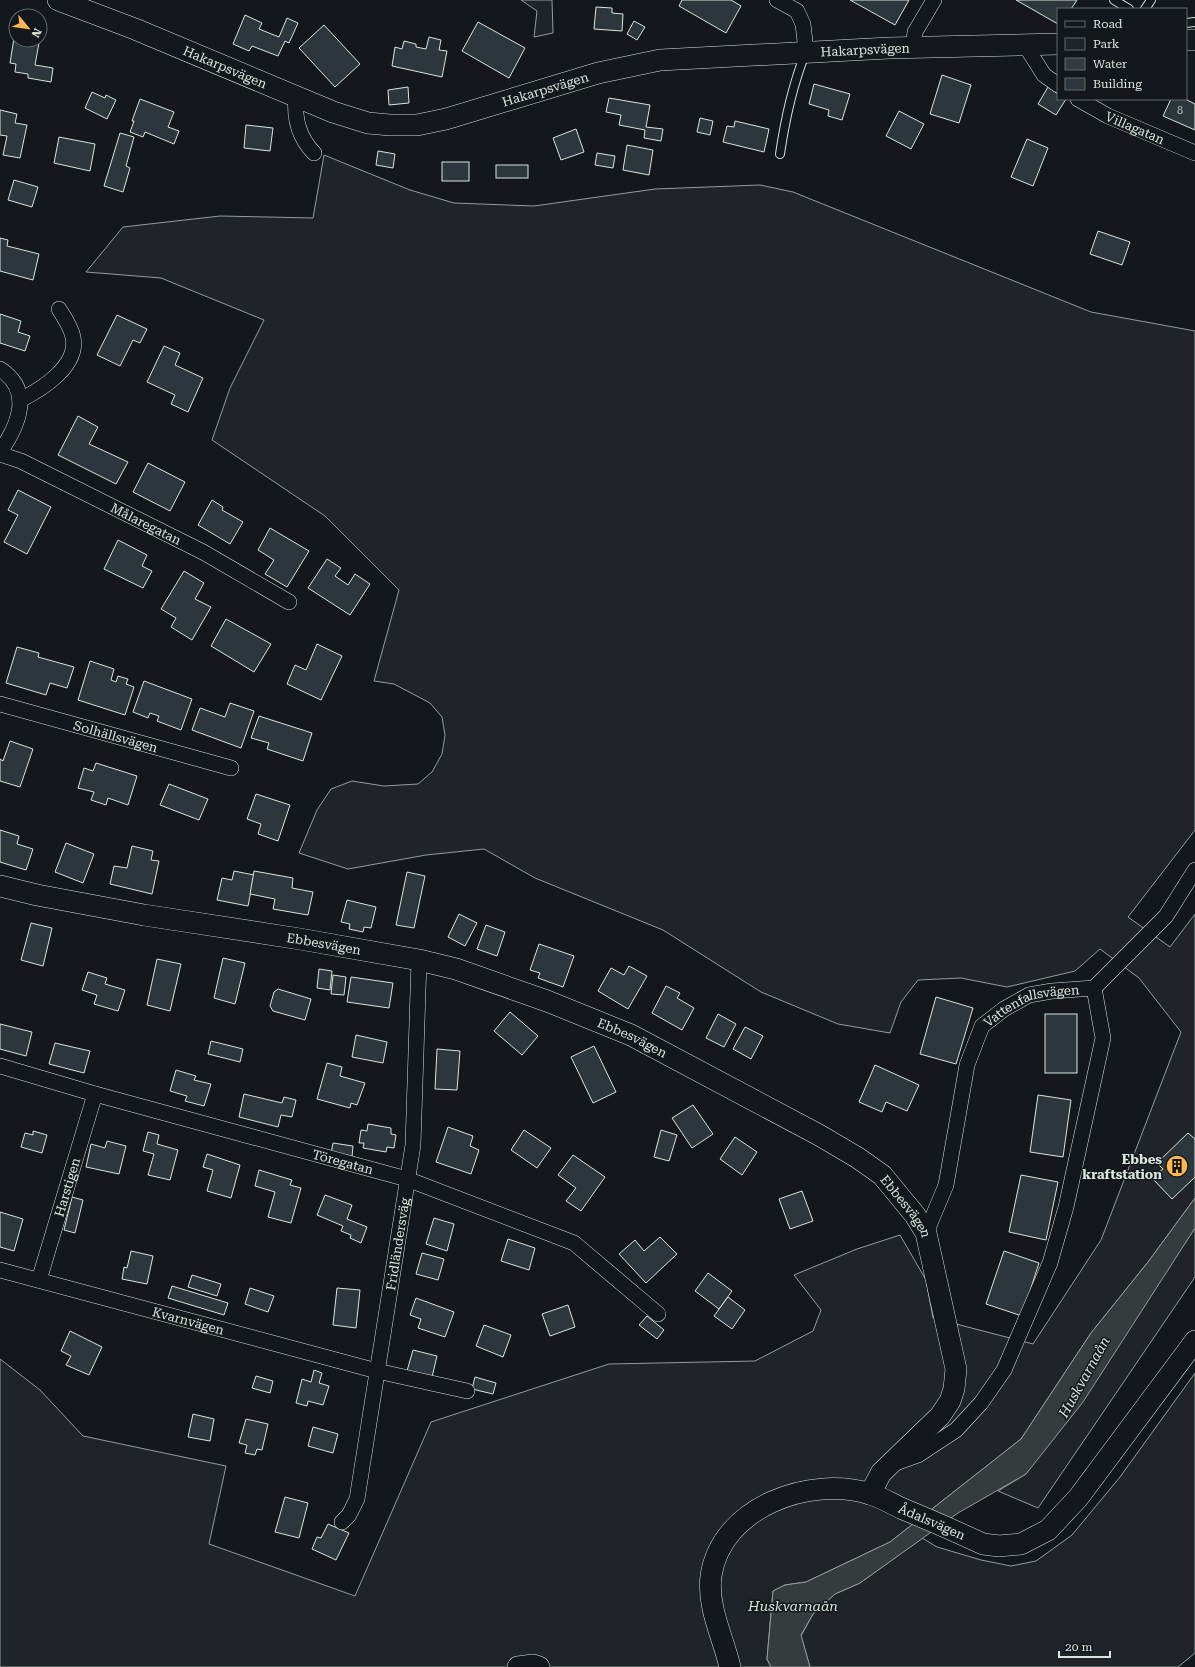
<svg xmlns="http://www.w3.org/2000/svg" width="1195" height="1667" viewBox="0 0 1195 1667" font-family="'Roboto Serif',serif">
	<rect width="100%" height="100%" fill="#14181c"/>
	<g fill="#202428" stroke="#939e99">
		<polygon points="521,0 552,0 553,33 534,37 537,11"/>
		<polygon points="324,155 410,190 454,203 534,206 655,189 760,185 793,192 1091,312 1195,331 1195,830 1128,917 1170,947 1195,914 1195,1198 1148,1262 1091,1333 1021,1439 890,1542 806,1582 785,1585 773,1591 767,1659 771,1667 0,1667 0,1359 40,1390 83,1436 226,1466 209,1544 355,1596 431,1422 609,1364 755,1361 813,1331 821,1310 794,1275 857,1249 900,1235 926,1280 933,1318 1033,1344 1101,1240 1181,1032 1139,978 1100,949 1075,971 1007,987 961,978 918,980 901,1002 890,1033 838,1024 761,992 663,930 535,878 484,849 426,855 348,869 299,853 317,810 331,789 352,781 384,786 418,784 432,772 442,754 445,735 442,717 430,703 394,684 374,681 399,590 325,516 212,440 230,388 264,320 161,278 86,272 123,227 220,216 313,218"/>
		<polygon points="1195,1228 1195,1277 1038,1508 998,1491 1026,1474"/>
		<polygon points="1195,1373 1195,1653 1178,1667 810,1667 801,1636 813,1614 835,1594 860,1583 922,1538 937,1547 981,1560 1011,1566 1036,1561 1072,1535 1120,1477"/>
	</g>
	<polygon fill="#363b3e" stroke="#939e99" points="1195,1198 1195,1228 1083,1402 1026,1474 958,1513 860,1583 835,1594 813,1614 801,1635 810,1667 771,1667 767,1659 773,1591 785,1585 806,1582 890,1542 1021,1439 1091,1333 1148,1262"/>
	<g fill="#2c363c" stroke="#d8e6dc">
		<polygon points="682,0 731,0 741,6 726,33 679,6"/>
		<polygon points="850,0 909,0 895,25"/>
		<polygon points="1016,0 1077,0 1071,9 1058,9 1058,24"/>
		<polygon points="596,7 612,8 612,13 623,14 622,31 594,29"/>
		<polygon points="245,15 262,23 259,29 279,37 287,18 298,23 289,43 285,41 278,56 252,46 249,51 233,44"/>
		<polygon points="634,21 645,27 637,40 627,34"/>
		<polygon points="478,22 525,48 509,78 462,51"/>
		<polygon points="324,25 360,64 335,87 299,48"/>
		<polygon points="429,37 441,40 439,50 447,51 442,77 392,66 395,47 402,49 404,41 416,44 416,47 426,49"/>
		<polygon points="14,38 39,43 35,65 53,68 51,82 28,78 28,74 15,72 16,64 10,63"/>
		<polygon points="942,75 971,85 959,123 930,114"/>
		<polygon points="814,84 850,94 842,120 828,116 829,110 809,104"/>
		<polygon points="408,87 409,103 389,105 388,90"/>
		<polygon points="1048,87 1058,94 1058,99 1066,99 1056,115 1038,104"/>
		<polygon points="92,92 105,98 106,95 116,100 107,119 85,108"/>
		<polygon points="609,98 650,105 646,127 663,129 661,141 644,138 645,130 619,125 621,115 606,112"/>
		<polygon points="140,99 174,112 168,127 179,131 174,144 145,132 143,137 130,132 134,121 132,121"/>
		<polygon points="1171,99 1185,99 1195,104 1195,130 1163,116"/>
		<polygon points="0,110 17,114 15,123 27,125 20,158 3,155 7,136 0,135"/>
		<polygon points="899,111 924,124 911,149 886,136"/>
		<polygon points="700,118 713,121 710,135 697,132"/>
		<polygon points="735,121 769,129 764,152 723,142 727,126 734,127"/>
		<polygon points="246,125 273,128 270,151 244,148"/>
		<polygon points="576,129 584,152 561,160 553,138"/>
		<polygon points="120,133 134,137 126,166 130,168 123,192 104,186"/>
		<polygon points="59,137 95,144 90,171 54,163"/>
		<polygon points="1027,139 1048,148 1033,186 1011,177"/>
		<polygon points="627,145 653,150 649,175 623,170"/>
		<polygon points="378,151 395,154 393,168 376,165"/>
		<polygon points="597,153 615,156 613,168 595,165"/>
		<rect x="442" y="162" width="27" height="19"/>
		<rect x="496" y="165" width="32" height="13"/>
		<polygon points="14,180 38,187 32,207 8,200"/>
		<polygon points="1098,231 1130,242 1122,265 1090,254"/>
		<polygon points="0,238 8,240 7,246 39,254 33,280 0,271"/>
		<polygon points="0,314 21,321 18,332 30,336 25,351 0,343"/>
		<polygon points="117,315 147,329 140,343 133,340 120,366 97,355"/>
		<polygon points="164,346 180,353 175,365 203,378 188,412 171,404 175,395 147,382"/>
		<polygon points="78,416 98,427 89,444 128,462 116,484 58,455"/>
		<polygon points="148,463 185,482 170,511 133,492"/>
		<polygon points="18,490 51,507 27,554 4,542 18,515 8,510"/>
		<polygon points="212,500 223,507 222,510 243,522 230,544 198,525"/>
		<polygon points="270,528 309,551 287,587 265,574 274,560 258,550"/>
		<polygon points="118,540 147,555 142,566 152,571 143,588 104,569"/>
		<polygon points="327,559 341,568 335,576 348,585 355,574 370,584 350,615 308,588"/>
		<polygon points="184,571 204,583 195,599 211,607 192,640 171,627 176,618 161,609"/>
		<polygon points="226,619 271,644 254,672 211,646"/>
		<polygon points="317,644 342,656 321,700 287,684 295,665 306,670"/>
		<polygon points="17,647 39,653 38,657 74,667 67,688 50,683 46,695 6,683"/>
		<polygon points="90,661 114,669 111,680 116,682 118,676 128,679 126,684 134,687 125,715 78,700"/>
		<polygon points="144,681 192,699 181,730 157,721 159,716 150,713 148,718 133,712"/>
		<polygon points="230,703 254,711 241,748 192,730 200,708 225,717"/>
		<polygon points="259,716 312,733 303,761 267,749 269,743 251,738"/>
		<polygon points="10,741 33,749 20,787 0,781 0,759 3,761"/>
		<polygon points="96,763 137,776 128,805 108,798 106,805 91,800 94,792 78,788 84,768 93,771"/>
		<polygon points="169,784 208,799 199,820 160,805"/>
		<polygon points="256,794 290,805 278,841 258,834 261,824 247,819"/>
		<polygon points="0,830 19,836 17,844 33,849 26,870 0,862"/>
		<polygon points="66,843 94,854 83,883 55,872"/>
		<polygon points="132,846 153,851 151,860 159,861 152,894 110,884 114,866 127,868"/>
		<polygon points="234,871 254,875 248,906 217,900 222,878 232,880"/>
		<polygon points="254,871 293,878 292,888 313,892 308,915 273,909 275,899 250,894"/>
		<polygon points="407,872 425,876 414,928 396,925"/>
		<polygon points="347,900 376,907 371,928 364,927 363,932 349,929 350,924 341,922"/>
		<polygon points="459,914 477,923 465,946 448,937"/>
		<polygon points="31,923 52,928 43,966 21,960"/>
		<polygon points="486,925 505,932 497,956 477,949"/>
		<polygon points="539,944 574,956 563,987 538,978 540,973 530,970"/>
		<polygon points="223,958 245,963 235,1004 214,998"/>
		<polygon points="157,959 181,964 170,1011 147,1005"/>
		<polygon points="629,966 647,976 628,1009 598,991 611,968 624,975"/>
		<polygon points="319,969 332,971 330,990 317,988"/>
		<polygon points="88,972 107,978 105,984 125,990 118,1011 94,1004 97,995 82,990"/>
		<polygon points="333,975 346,977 344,995 331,994"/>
		<polygon points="351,977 393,983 389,1008 347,1002"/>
		<polygon points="666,986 680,993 677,998 694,1008 682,1030 652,1013"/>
		<polygon points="278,989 311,999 305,1020 273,1011 270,1006 274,992"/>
		<polygon points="936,997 973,1008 956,1064 920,1054"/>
		<polygon points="510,1012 538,1036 522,1055 494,1031"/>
		<polygon points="718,1014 736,1024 724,1047 706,1038"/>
		<rect x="1045" y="1014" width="32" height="59"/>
		<polygon points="0,1024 32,1032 26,1056 0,1049"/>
		<polygon points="745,1027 763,1036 751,1059 733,1049"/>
		<polygon points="356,1035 387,1042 383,1063 352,1057"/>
		<polygon points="211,1041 243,1049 240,1062 208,1054"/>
		<polygon points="55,1043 90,1051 84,1073 49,1064"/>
		<polygon points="594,1046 616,1092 593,1103 571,1057"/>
		<polygon points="437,1049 460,1051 457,1090 435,1089"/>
		<polygon points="327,1063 342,1067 340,1076 365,1083 357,1105 351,1103 350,1108 317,1099"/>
		<polygon points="875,1065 919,1085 907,1111 886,1102 882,1112 859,1102"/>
		<polygon points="176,1070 196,1076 194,1080 211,1084 204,1106 185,1101 187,1096 170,1091"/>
		<polygon points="244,1094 282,1103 284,1097 296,1100 292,1117 281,1115 278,1127 239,1117"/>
		<polygon points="1038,1095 1071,1100 1063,1157 1030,1152"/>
		<polygon points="693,1105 713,1134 692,1148 672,1118"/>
		<polygon points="368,1124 391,1128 391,1134 396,1135 394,1148 387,1147 386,1152 363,1148 364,1143 359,1143 361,1130 367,1131"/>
		<polygon points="448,1127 473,1136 470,1146 479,1150 471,1174 436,1162"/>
		<polygon points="524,1130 551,1148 537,1168 511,1150"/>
		<polygon points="661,1130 677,1135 669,1161 654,1157"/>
		<polygon points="33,1131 47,1135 42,1153 21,1147 25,1133 33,1135"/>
		<polygon points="148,1132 159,1135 157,1144 178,1150 170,1180 148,1175 154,1154 143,1151"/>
		<polygon points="1188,1133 1195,1139 1195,1177 1172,1199 1152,1178 1163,1169 1157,1163"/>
		<polygon points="735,1137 757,1152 742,1175 720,1159"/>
		<polygon points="107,1141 126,1146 119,1174 86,1167 91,1144 105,1148"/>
		<polygon points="333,1143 353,1146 352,1157 331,1154"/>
		<polygon points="207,1154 240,1165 231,1198 207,1191 213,1170 203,1167"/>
		<polygon points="573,1155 605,1177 581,1211 566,1201 576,1188 558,1175"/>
		<polygon points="259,1170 292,1180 290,1185 301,1188 291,1223 268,1217 275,1192 255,1186"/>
		<polygon points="1021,1175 1058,1182 1046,1240 1009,1232"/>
		<polygon points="802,1191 813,1221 790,1229 779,1199"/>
		<polygon points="325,1195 352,1205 347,1219 367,1227 361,1243 350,1238 351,1235 341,1231 343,1226 317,1215"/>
		<polygon points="72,1197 83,1200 75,1233 64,1230"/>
		<polygon points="0,1212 23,1219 14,1251 0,1247"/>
		<polygon points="434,1218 454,1224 447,1251 426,1244"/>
		<polygon points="660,1237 677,1254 646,1283 619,1254 635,1240 644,1251"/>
		<polygon points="508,1239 535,1248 529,1270 501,1261"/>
		<polygon points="131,1251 153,1256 147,1284 122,1279 124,1267 127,1268"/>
		<polygon points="1004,1251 1039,1263 1022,1316 986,1304"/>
		<polygon points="422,1253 444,1259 438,1280 416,1274"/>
		<polygon points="708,1273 732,1291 719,1309 695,1291"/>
		<polygon points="192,1275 221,1284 217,1296 188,1287"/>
		<polygon points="172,1286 228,1303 224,1315 168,1298"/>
		<polygon points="250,1288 274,1296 268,1312 245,1304"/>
		<polygon points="337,1288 360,1290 356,1328 333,1325"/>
		<polygon points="728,1297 745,1310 732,1329 714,1316"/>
		<polygon points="416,1298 454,1312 445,1337 418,1328 421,1319 410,1315"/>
		<polygon points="568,1305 575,1327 550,1336 542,1314"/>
		<polygon points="647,1316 664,1330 657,1339 639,1325"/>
		<polygon points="484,1325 511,1335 503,1357 476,1346"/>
		<polygon points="70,1331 102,1347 89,1375 66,1365 71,1356 61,1351"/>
		<polygon points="413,1350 437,1356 432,1377 407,1371"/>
		<polygon points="314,1370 322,1373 319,1383 329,1386 323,1405 308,1401 307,1406 296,1403 302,1379 311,1382"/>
		<polygon points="256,1376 273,1381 270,1393 252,1388"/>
		<polygon points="475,1377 496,1383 493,1394 472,1389"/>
		<polygon points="193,1414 214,1419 210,1441 188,1437"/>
		<polygon points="246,1419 268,1424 262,1450 257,1449 255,1455 245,1453 247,1445 239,1443"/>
		<polygon points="313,1427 338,1434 333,1453 308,1446"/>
		<polygon points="285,1497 308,1503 299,1538 275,1532"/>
		<polygon points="328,1524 349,1533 336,1560 312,1549 317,1537 321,1538"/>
	</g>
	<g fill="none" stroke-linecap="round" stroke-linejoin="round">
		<g stroke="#d8e6dc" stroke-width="10">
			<g id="lane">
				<polyline points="1114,0 1129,9"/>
				<polyline points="1145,9 1151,0"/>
				<polyline points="1186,23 1195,22"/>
				<path d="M780,154C785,120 792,87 805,54"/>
			</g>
		</g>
		<g stroke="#d8e6dc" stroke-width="16">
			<g id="street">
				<polyline points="777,0 797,11 803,24 806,51"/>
				<polyline points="1025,45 1044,75 1058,85"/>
				<polyline points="913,48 915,32 934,0"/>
				<path d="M296,96C294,117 298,137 314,153"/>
				<path id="s1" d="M1078,99L1108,116L1195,153"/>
				<path d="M0,369C34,391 18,426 0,452"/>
				<path d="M20,400C42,389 79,366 73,337C71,327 64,317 59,309"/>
				<path id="s2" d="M0,454L21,461L203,552L289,602"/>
				<path id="s3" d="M0,704L231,768"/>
				<path id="s4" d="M0,1066L95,1094L407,1179L574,1243L658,1314"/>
				<path id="s5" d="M926,1233L946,1185L967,1065L982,1026L1004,1009L1029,995L1052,991L1094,988L1166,916L1195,870"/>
				<path id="s6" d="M0,1270L377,1371L467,1391"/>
				<path id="s7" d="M39,1280L95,1094"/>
				<polyline points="893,1464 918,1455 956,1430 981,1403 1004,1370 1050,1263 1066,1207 1103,1038 1094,988"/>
				<path id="s8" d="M342,1522L349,1515L357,1499L413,1145L419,960"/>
			</g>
		</g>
		<g stroke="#d8e6dc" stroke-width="22">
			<g id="secondary">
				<path id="s9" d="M58,0L135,29L333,112L368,123L390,125H417L446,119L598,73L660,60L889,48L1058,44"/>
				<polyline points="1186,40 1195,40"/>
				<path id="s10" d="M0,886L37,895L144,915L300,939L419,960L456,969L547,1001L631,1035L819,1135L858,1158L882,1175L915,1215L926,1233L956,1369L954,1389L950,1401L940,1416L881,1473L870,1494"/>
				<polyline points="518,1667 533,1665 539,1667"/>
				<path id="s11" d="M730,1667C723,1637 707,1607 711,1576C721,1507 810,1475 870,1494C881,1497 892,1504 903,1509C930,1520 957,1532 983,1544L999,1546L1021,1544L1048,1530L1078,1498L1195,1341"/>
			</g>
		</g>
		<use href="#lane" stroke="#14181c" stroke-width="8"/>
		<use href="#street" stroke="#14181c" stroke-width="15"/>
		<use href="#secondary" stroke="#14181c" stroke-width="21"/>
	</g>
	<defs>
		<g id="building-disc" transform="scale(1.15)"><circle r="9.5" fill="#ffb74d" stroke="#14181c"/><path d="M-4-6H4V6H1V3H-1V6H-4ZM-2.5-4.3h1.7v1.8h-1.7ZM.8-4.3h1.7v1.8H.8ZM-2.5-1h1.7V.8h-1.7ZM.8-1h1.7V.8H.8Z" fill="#111"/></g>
	</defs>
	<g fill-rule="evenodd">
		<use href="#building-disc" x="1177" y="1166"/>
	</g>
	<g text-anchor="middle" stroke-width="3" stroke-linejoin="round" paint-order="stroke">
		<g font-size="11" fill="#adbab4">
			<text x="1180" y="114">8</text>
		</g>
		<g font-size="13" fill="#d8e6dc" stroke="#14181c">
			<text dy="5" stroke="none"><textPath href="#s9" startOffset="840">Hakarpsvägen</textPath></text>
			<text dy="5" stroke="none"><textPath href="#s9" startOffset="180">Hakarpsvägen</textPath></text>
			<text dy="5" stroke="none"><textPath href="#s9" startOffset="516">Hakarpsvägen</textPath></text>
			<text dy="5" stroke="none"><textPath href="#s1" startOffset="64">Villagatan</textPath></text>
			<text dy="5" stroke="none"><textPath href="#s2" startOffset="162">Målaregatan</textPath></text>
			<text dy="5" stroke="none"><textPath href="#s3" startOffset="120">Solhällsvägen</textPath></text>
			<text dy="5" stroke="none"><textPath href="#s10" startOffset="329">Ebbesvägen</textPath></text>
			<text dy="5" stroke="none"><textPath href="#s5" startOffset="271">Vattenfallsvägen</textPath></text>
			<text dy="5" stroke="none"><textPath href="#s10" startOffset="653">Ebbesvägen</textPath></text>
			<text dy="5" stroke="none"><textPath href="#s4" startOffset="356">Töregatan</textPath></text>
			<text dy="5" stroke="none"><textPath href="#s7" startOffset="97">Harstigen</textPath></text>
			<text dy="5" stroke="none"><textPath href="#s10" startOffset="978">Ebbesvägen</textPath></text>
			<text dy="5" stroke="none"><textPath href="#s8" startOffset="286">Fridländersväg</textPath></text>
			<text dy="5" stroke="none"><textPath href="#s6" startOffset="195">Kvarnvägen</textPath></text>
			<text dy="5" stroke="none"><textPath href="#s11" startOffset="362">Ådalsvägen</textPath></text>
		</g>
		<g font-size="13" font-weight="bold" fill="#d8e6dc" stroke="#14181c" text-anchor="end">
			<text x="1162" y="1164">Ebbes<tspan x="1162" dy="15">kraftstation</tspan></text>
		</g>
		<g font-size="14" font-style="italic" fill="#d8e6dc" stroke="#14181c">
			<text transform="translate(1084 1377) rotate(-61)" y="5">Huskvarnaån</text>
			<text x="793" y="1611">Huskvarnaån</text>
		</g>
	</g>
	<rect x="1057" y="8" width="130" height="92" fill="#14181c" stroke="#626a69"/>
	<rect x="1065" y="21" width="20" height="6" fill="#14181c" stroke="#626a69"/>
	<text x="1093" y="28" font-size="12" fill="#d8e6dc">Road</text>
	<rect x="1065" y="38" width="20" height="12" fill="#202428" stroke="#626a69"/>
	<text x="1093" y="48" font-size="12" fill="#d8e6dc">Park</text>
	<rect x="1065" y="58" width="20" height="12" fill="#363b3e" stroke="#626a69"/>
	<text x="1093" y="68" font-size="12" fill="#d8e6dc">Water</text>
	<rect x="1065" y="78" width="20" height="12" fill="#2c363c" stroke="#626a69"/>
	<text x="1093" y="88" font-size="12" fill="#d8e6dc">Building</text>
	<g transform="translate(28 28) rotate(119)"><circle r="19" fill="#14181c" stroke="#626a69"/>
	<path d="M0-3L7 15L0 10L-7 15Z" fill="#ffb74d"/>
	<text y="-6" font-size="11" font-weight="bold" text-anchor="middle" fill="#d8e6dc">N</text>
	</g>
	<path d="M1059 1651v6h51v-6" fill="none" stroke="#d8e6dc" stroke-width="2"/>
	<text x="1065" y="1651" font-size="12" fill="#d8e6dc" stroke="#14181c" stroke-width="3" paint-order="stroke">20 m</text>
</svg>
